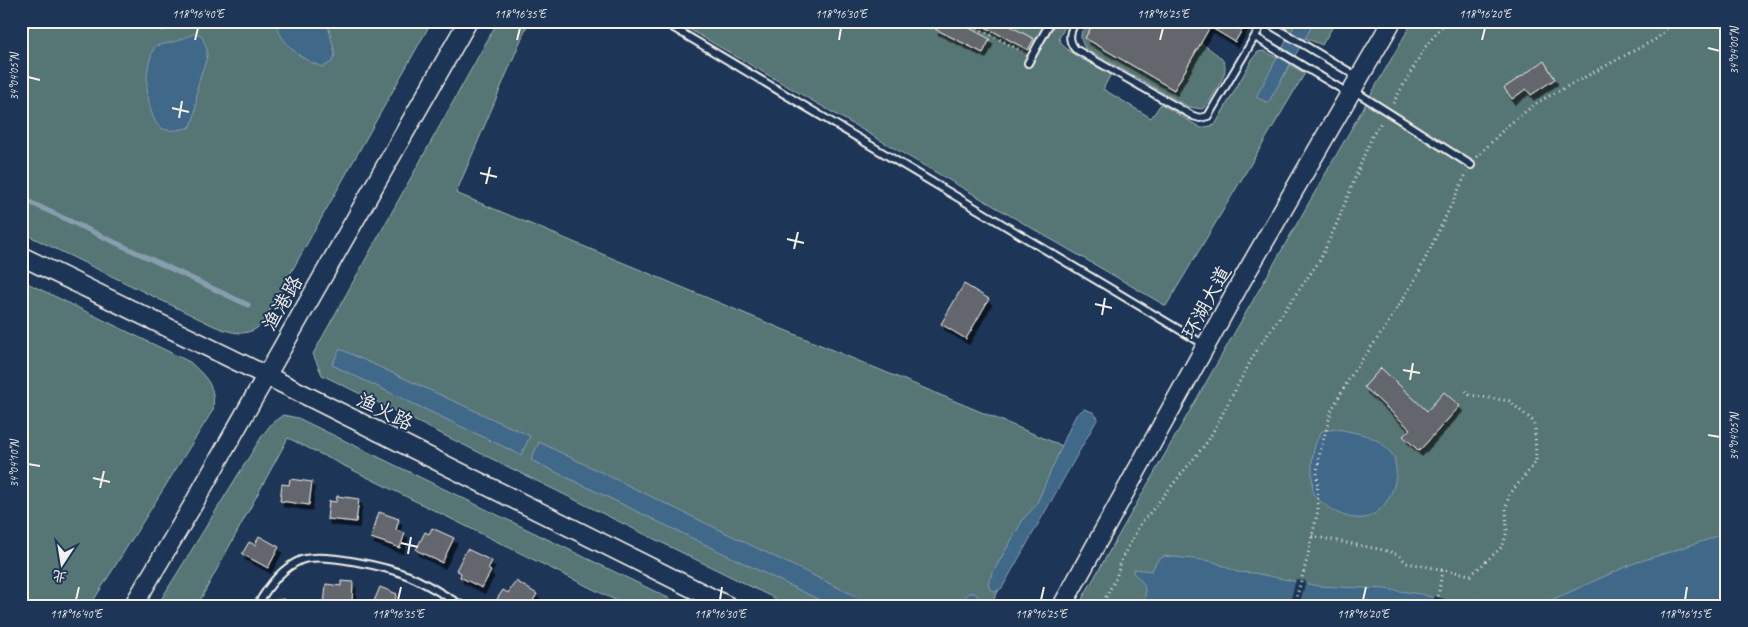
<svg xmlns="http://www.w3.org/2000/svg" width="1748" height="627" viewBox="0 0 1748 627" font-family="Caveat,'LXGW WenKai TC',sans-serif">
	<defs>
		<filter id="shadow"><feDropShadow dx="3" dy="5.5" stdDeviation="0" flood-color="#0009"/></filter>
	</defs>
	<rect width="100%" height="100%" fill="#1d3557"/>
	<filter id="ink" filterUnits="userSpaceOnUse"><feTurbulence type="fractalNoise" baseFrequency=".02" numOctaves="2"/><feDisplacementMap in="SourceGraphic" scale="10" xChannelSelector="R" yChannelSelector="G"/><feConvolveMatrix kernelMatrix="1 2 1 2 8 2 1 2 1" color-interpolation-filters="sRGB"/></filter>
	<g filter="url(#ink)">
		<g fill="#567574" stroke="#a5b3ae">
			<path d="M21,21H432L262,324C247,338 232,333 214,326L21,232Z"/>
			<polygon points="498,21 529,21 456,193 1077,452 990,606 790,606 322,375 313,354"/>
			<path d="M675,21H1066L1065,27L1059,38C1064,54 1097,66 1111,74L1103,89L1151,118L1161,104L1201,128L1215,125L1253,58L1258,52L1264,51L1305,73L1166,306Z"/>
			<path d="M1087,21H1095L1085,38L1173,89L1201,43C1225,60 1233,62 1216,90C1212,97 1209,104 1202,109L1189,107L1085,48C1078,36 1081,32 1087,21Z"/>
			<polygon points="1277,21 1336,21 1322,45 1281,28"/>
			<polygon points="1413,21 1727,21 1727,606 1078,606"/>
			<path d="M21,280L190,362C207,378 216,386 213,410L90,606H21Z"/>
			<polygon points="283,415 298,418 685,606 627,606 288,438 197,606 157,606 262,436 272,423"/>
		</g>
		<g fill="#406788" stroke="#889eae">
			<polygon points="156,21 192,21 178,28 160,31"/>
			<path d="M275,21H327L335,54L332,62L323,67C301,60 281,44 275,21Z"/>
			<polygon points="1297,21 1315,21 1268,103 1256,97"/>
			<path d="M196,33L201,35C203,40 206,45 207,50C208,61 201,71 199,81C194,96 199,112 190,127C182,129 172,132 163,129C151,126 146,91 147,80C147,68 150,57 155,46L177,41Z"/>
			<polygon points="340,349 530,436 521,455 332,365"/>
			<polygon points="1084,409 1093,412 1098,418 1002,588 995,592 990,589 988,584 993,572 1024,518 1036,505 1071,425 1076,415"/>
			<path d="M1337,429C1351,432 1369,434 1381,443C1385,446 1391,453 1394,457C1395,460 1395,465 1396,468C1398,489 1381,522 1355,518C1337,516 1325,506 1313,494C1312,471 1309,450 1322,431Z"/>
			<polygon points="539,442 876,606 832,606 531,460"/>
			<polygon points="1727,530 1727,606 1527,606 1552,600 1632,564 1713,538"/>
			<path d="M1164,556L1212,561L1237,572L1254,573L1318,586L1385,589L1421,594L1455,604L1475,599L1482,600L1503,606H1143C1148,590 1145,582 1133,573L1134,569L1152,571L1156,562Z"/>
			<polygon points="968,593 975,593 982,602 983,606 960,606"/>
		</g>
		<g fill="#1d3557">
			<polygon points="1296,579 1306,581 1299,606 1289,606"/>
			<polygon points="1434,596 1445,599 1444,606 1433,606"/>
		</g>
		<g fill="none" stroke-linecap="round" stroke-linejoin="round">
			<polyline stroke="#889eae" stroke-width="5" points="21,198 248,305"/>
		</g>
		<g fill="#63666d" stroke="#f4f1e8" filter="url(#shadow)">
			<polygon points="939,21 956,21 990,39 983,53 935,29"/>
			<polygon points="974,21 1001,21 1034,39 1028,50"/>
			<polygon points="1095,21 1247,21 1235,42 1210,27 1174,90 1085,38"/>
			<polygon points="1544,61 1555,79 1531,95 1526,89 1512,99 1504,88"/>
			<polygon points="964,284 989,299 966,339 941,324"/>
			<polygon points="1381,368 1427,411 1444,392 1460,406 1419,451 1403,436 1410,429 1364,387"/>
			<polygon points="290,479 312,482 309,505 280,501 282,484 289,485"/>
			<polygon points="337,496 359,499 356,522 327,519 329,501 336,502"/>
			<polygon points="379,512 399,519 396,530 405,533 400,548 371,538"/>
			<polygon points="432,528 454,538 442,563 416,550 425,532 429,534"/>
			<polygon points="259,536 279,547 268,568 242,554 249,542 255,545"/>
			<polygon points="467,549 492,561 488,569 491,571 482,588 460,577 461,573 456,570"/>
			<polygon points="341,581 353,582 352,603 341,602 340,606 324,606 326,584 341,586"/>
			<polygon points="516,581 537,594 530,606 508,606 497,599 503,590 508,593"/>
			<polygon points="380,587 397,594 394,603 401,606 372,606"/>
			<polygon points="284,599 285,606 268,606 268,601"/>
			<polygon points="221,600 229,606 217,606"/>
		</g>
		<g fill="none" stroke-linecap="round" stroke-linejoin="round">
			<g stroke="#f4f1e8" stroke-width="10">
				<g id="lane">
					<polyline points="662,21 1205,345"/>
					<path d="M1076,21C1070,31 1067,39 1075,49L1193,116L1200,118L1208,116L1264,21"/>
					<polyline points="1264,21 1358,77"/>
					<polyline points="1255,37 1348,93"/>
					<polyline points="1028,63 1051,21"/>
					<polyline points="1353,90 1471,165"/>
					<path d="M257,606C267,588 281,568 301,560C323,552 387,567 409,576C428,584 445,596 463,606"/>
				</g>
			</g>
			<g stroke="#f4f1e8" stroke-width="21">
				<g id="secondary">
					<polyline points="21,256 265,375 728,606"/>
					<polyline points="133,606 190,510 468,21"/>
					<polyline points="1062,606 1241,282 1392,21"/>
				</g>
			</g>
			<g stroke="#f4f1e8" stroke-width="3" stroke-dasharray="1 4" stroke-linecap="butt">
				<polyline points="964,21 1022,51"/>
				<polyline points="930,29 934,21"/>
				<polyline points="1393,103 1426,46 1446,21"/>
				<polyline points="1477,157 1508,125 1538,102 1658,38 1674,21"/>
				<polyline points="1312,536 1388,551 1398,555 1407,563 1471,575 1503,546 1507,531 1506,508 1509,495 1536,462 1535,429 1533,421 1509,401 1470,395 1466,391"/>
				<polyline points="1101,606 1116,578 1122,558 1140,525 1208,441 1256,351 1320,260 1337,223 1372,136 1382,121"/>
				<polyline points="1294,606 1306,563 1318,510 1317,472 1320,452 1332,409 1355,369 1383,331 1416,278 1467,172"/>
				<polyline points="1437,606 1442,570"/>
			</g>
			<use href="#lane" stroke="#1d3557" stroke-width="6"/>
			<use href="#secondary" stroke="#1d3557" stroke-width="18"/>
		</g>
	</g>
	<path fill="none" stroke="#f4f1e8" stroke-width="2" d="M195,40L198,28M517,40L520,28M839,40L841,28M1160,40L1163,28M1482,40L1485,28M1708,48L1720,51M28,77L40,80M172,108L189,112M179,118L182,101M480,173L497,177M486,184L490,167M787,239L804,243M794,249L798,232M1095,304L1112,308M1102,315L1105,298M1403,370L1420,373M1410,380L1413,363M1708,435L1720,437M28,464L40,466M93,478L110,482M100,488L104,471M401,543L418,547M408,554L411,537M76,600L79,587M398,600L401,587M720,600L722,587M1041,600L1044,587M1363,600L1366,587M1685,600L1687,587"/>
	<g text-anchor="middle" stroke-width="4" stroke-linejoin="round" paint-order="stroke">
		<g font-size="20" fill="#f4f1e8" stroke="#1d3557">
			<text transform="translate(1206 302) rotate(-61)" y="7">环湖大道</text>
			<text transform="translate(282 303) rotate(-60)" y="7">渔港路</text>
			<text transform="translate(385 411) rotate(26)" y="7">渔火路</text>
		</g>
	</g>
	<rect width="1748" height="627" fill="none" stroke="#1d3557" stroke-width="55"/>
	<g transform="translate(62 564) rotate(192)" stroke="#1d3557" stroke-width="4" paint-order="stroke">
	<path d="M0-4L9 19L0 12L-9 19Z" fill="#f4f1e8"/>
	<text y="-8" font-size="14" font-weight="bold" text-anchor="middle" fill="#f4f1e8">北</text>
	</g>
	<rect x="28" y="28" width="1692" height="572" fill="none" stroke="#f4f1e8" stroke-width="2"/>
	<g font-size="12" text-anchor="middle" fill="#f4f1e8">
		<text x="198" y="18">118°16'40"E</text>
		<text x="520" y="18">118°16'35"E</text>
		<text x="841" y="18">118°16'30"E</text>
		<text x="1163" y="18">118°16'25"E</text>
		<text x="1485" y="18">118°16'20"E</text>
		<text transform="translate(1734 51) rotate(-90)" y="4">34°04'00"N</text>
		<text transform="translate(14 77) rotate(-90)" y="4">34°04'05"N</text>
		<text transform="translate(1734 437) rotate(-90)" y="4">34°04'05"N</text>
		<text transform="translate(14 464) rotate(-90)" y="4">34°04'10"N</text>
		<text x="76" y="618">118°16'40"E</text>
		<text x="398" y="618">118°16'35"E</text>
		<text x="720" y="618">118°16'30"E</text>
		<text x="1041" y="618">118°16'25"E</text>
		<text x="1363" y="618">118°16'20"E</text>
		<text x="1685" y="618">118°16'15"E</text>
	</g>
</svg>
